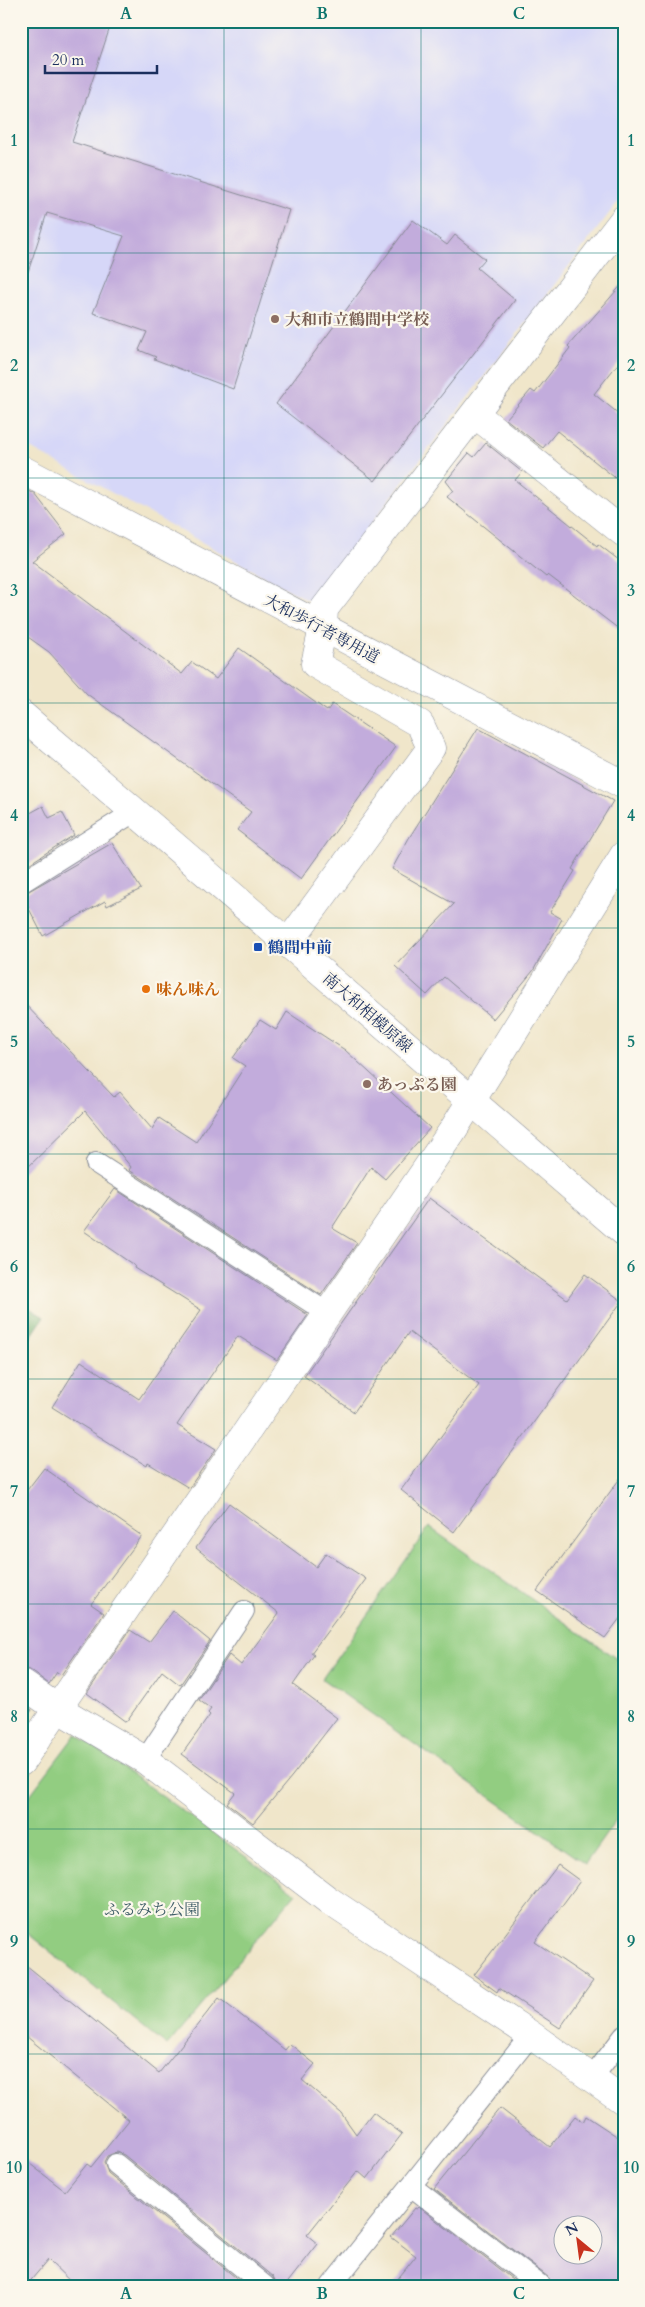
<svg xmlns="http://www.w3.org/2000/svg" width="645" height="2307" viewBox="0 0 645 2307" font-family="Cardo,'Noto Serif JP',serif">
	<rect width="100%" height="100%" fill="#fbf7ec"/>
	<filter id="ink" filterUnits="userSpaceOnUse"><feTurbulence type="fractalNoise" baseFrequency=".02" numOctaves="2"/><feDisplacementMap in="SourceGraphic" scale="10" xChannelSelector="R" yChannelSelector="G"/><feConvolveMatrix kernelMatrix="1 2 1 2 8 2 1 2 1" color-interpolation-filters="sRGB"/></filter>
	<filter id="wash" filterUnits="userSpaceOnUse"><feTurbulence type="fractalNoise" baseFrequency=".0096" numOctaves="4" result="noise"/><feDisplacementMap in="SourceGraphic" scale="20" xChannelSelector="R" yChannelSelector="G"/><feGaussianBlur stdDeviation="1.12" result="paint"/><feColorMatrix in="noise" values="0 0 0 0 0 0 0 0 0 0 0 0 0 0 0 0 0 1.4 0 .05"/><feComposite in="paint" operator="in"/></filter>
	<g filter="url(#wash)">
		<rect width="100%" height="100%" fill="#f0e6ca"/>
		<polygon fill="#d6d7f8" points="21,21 624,21 624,194 311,602 21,443"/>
		<g fill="#92cd81" stroke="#567e70">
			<polygon points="429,1527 624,1664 624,1809 585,1864 322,1679"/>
			<polygon points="76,1734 296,1893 167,2046 21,1928 21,1807"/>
		</g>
		<polygon fill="#75b06f" stroke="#487066" points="21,1303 44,1317 21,1352"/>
		<g id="blocks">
			<g fill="#c2acdc" fill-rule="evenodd">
				<polygon points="21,21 112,21 72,142 289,210 233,389 154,359 156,357 139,350 147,332 93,313 124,236 47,213 28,272 21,271"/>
				<polygon points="413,220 447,245 455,235 485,259 477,268 515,300 375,481 276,404"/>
				<polygon points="624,282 624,356 594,394 624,418 624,485 557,431 543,448 506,419 531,390 535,393 570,348 568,346"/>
				<polygon points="486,443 522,472 515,480 597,546 598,544 624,564 624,633 548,575 546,577 447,497 453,490 446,481 469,453 474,457"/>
				<polygon points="21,487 35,494 66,534 32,561 182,674 192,662 216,679 239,648 327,711 332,704 396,747 301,879 237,830 251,812 87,694 49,652 21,632"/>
				<polygon points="478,728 613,801 572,869 575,871 550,912 562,919 533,971 493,1019 444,977 427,995 395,966 454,904 392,869 409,838"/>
				<polygon points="43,806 49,818 62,812 74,835 21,869 21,818"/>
				<polygon points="112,843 141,889 107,906 105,901 43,936 22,895"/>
				<polygon points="21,1000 114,1097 120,1092 152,1129 159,1118 196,1142 245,1066 233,1058 260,1020 276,1030 287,1012 345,1050 430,1128 385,1179 371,1167 332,1228 357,1243 321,1295 129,1170 131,1167 85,1111 21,1174"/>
				<polygon points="115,1189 308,1315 277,1360 238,1336 177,1425 216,1449 189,1488 148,1463 147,1466 52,1407 81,1361 139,1399 201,1310 134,1268 135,1266 84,1231"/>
				<polygon points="429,1198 567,1299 585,1274 622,1301 454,1532 401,1490 479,1385 409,1332 354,1412 304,1376"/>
				<polygon points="44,1468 142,1536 91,1604 104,1613 61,1675 57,1672 49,1684 30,1670 21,1668 21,1498"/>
				<polygon points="624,1473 624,1613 605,1638 537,1591"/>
				<polygon points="229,1503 316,1567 326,1553 366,1579 311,1653 314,1655 293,1685 337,1718 292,1776 253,1823 227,1803 235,1793 182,1754 210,1715 208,1713 211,1709 199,1700 229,1655 241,1665 279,1613 196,1548"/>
				<polygon points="173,1611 210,1641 180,1685 162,1671 126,1722 87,1693 130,1630 149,1642"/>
				<polygon points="21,1702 32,1710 21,1725"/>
				<polygon points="558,1865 580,1881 535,1942 593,1981 560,2028 499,1988 497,1992 474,1975"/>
				<polygon points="21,1961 159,2073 219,1998 285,2050 290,2044 315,2064 302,2080 341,2113 356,2134 373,2112 402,2134 367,2179 358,2171 307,2235 318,2244 285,2286 277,2286 273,2277 124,2155 117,2152 107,2156 104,2162 108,2173 246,2286 75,2286 48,2260 26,2286 21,2286 21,2157 65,2191 87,2164 91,2167 129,2120 21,2032"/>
				<path d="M500,2108L550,2147L575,2116L583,2122L586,2116L624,2141V2286H553L548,2277L434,2189ZM562,2224H592V2254H562Z"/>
				<polygon points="419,2207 521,2286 392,2286 416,2256 391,2237 415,2208 417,2209"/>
			</g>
		</g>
	</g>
	<g filter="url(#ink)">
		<use href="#blocks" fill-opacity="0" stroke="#868a94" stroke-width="1"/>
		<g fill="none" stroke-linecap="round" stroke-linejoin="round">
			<g stroke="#868a94" stroke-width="22">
				<g id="service">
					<polyline points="21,883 134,812"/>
					<polyline points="96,1163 329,1314"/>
					<polyline points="145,1760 244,1611"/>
					<polyline points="592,2078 624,2036"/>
					<polyline points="116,2164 265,2286"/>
					<polyline points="411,2186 541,2286"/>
					<polyline points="331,2286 531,2035"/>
				</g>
			</g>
			<g stroke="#868a94" stroke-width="29">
				<polyline id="pedestrian" points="21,469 624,785"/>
			</g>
			<g stroke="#868a94" stroke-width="29">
				<g id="minor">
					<polyline points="475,414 624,533"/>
					<polyline points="288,943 431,748 420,724 315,664 323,628 324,609 624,219"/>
					<polyline points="21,1683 57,1708 145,1760 328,1900 531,2035 624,2101"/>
					<polyline points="21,1762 453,1130 624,855"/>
				</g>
			</g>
			<g stroke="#868a94" stroke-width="29">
				<polyline id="tertiary" points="21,714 624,1232"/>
			</g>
			<use href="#service" stroke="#fff" stroke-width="20"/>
			<use href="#pedestrian" stroke="#fff" stroke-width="28"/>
			<use href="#minor" stroke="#fff" stroke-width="28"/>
			<use href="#tertiary" stroke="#fff" stroke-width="28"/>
		</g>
	</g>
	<path fill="none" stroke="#0f766e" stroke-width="1" stroke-opacity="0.55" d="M224,21V2286M421,21V2286M21,253H624M21,478H624M21,703H624M21,928H624M21,1154H624M21,1379H624M21,1604H624M21,1829H624M21,2054H624"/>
	<g fill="#8d6e63" stroke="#fbf7ec" stroke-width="2">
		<circle cx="275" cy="319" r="5"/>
		<circle cx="367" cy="1084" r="5"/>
	</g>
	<rect fill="#1a4fb4" stroke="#fbf7ec" stroke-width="2" x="253" y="942" width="10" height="10" rx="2.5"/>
	<circle fill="#e8710a" stroke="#fbf7ec" stroke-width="2" cx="146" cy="989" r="5"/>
	<g text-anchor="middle" stroke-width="4.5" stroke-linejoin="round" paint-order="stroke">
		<g font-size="16" font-weight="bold" fill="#785e54" stroke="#fbf7ec" text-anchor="start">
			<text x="285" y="325">大和市立鶴間中学校</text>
			<text x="377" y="1090">あっぷる園</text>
		</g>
		<g font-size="16" fill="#1b2f5e" stroke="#fbf7ec">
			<text transform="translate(322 628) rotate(28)" y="6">大和歩行者専用道</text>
			<text transform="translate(368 1012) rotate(41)" y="6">南大和相模原線</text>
		</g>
		<g font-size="16" font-weight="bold" fill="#164399" stroke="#fbf7ec" text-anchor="start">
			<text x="268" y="953">鶴間中前</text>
		</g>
		<g font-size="16" font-weight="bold" fill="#c56008" stroke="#fbf7ec" text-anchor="start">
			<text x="156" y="995">味ん味ん</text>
		</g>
		<g font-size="16" fill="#3f5e68" stroke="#fbf7ec">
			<text x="152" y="1915">ふるみち公園</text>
		</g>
	</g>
	<rect width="645" height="2307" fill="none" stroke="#fbf7ec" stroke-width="55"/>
	<g transform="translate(578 2240) rotate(331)"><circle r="24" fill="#fbf7ec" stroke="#a1a7b3"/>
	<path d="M0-4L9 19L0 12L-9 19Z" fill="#c8321e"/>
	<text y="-8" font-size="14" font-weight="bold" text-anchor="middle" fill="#1b2f5e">N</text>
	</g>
	<path d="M45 65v8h112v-8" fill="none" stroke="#1b2f5e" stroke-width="2.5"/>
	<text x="52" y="65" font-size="15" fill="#1b2f5e" stroke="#fbf7ec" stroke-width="4" paint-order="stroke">20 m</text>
	<rect x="28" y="28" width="590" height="2252" fill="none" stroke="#0f766e" stroke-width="2"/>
	<g font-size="16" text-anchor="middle" font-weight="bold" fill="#0f766e">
		<text x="126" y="19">A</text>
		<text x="322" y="19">B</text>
		<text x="519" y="19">C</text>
		<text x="14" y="146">1</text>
		<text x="631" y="146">1</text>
		<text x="14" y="371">2</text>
		<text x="631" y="371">2</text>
		<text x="14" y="596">3</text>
		<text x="631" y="596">3</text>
		<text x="14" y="821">4</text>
		<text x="631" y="821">4</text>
		<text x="14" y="1047">5</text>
		<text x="631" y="1047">5</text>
		<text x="14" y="1272">6</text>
		<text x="631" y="1272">6</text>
		<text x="14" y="1497">7</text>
		<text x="631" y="1497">7</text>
		<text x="14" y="1722">8</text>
		<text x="631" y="1722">8</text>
		<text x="14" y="1947">9</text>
		<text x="631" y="1947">9</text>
		<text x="14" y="2173">10</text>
		<text x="631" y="2173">10</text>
		<text x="126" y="2299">A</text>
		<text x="322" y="2299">B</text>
		<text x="519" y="2299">C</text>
	</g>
</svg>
